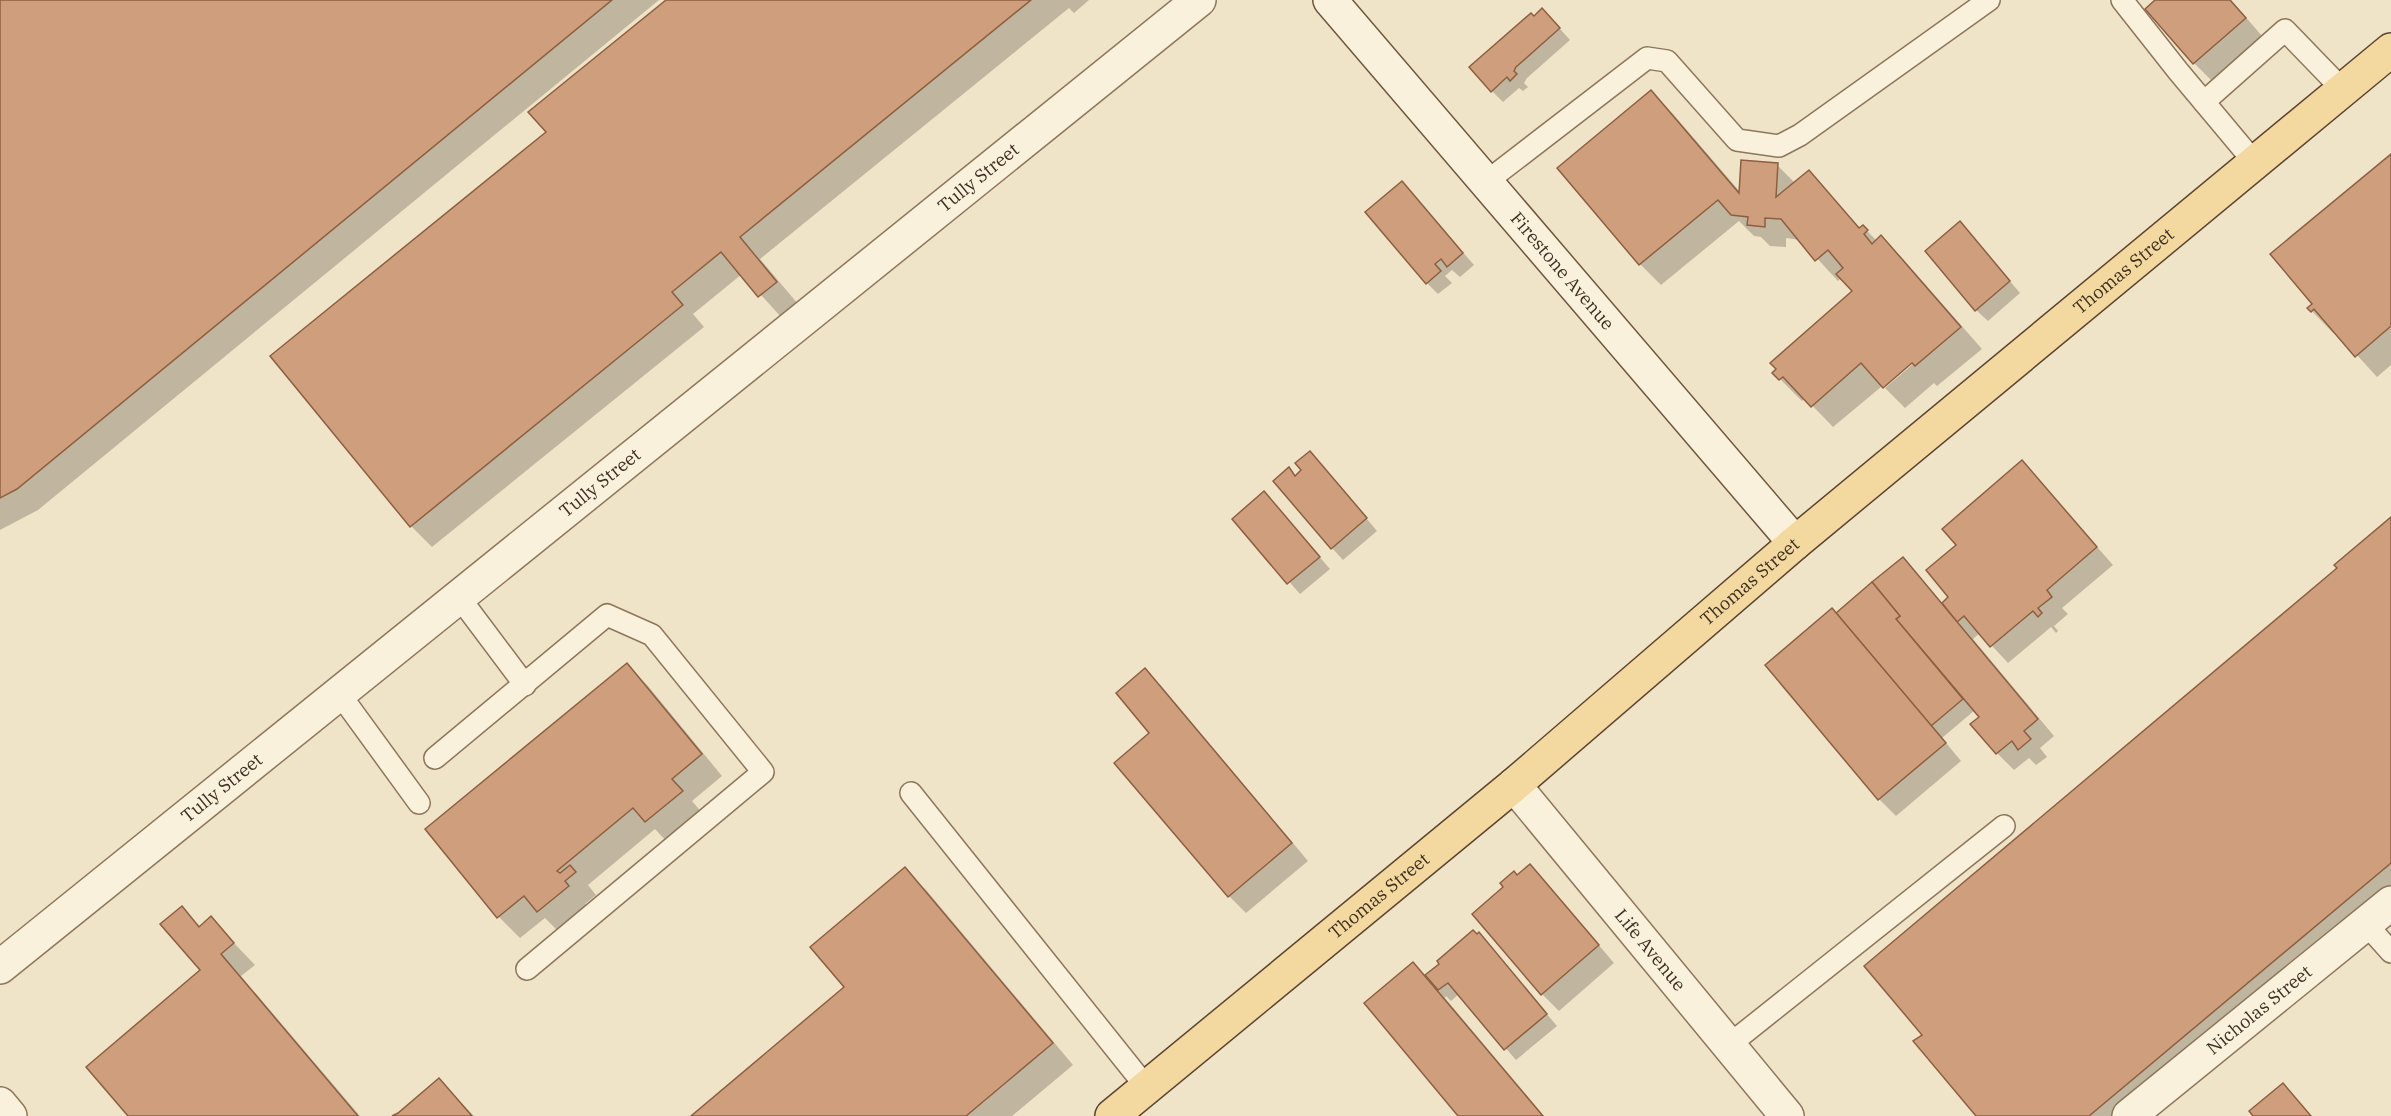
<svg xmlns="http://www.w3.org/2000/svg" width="2391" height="1116" viewBox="0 0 2391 1116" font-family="'IBM Plex Serif',serif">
	<rect width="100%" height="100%" fill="#f0e4c8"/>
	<g fill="#0003">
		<polygon points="0,0 659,0 38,510 0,530"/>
		<polygon points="669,0 1089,0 1074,13 1069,8 760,259 798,304 781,317 742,274 693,314 704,327 432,547 411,526 548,132"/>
		<polygon points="2158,0 2231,0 2262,36 2211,80 2194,63"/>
		<polygon points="1534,17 1553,21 1570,40 1527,78 1524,83 1528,87 1523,91 1519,88 1503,102 1492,91"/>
		<polygon points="1651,92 1673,114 1741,193 1777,165 1795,183 1809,172 1861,229 1863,227 1877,241 1881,237 1903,259 1982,349 1937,386 1934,383 1905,408 1885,388 1919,359 1917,357 1833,427 1805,398 1802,401 1774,373 1854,291 1842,277 1838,281 1800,240 1786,238 1786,247 1770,246 1761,237 1754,236 1739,221 1661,285 1640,264"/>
		<polygon points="2391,156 2391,365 2377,377 2335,331 2333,333 2309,308 2314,305"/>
		<polygon points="1413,195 1474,265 1460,277 1452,270 1445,276 1452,283 1438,294 1427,283"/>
		<polygon points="1971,235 2020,293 1988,321 1976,310"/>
		<polygon points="2022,462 2113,565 2062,608 2068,614 2054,626 2058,631 2056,633 2051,627 2008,663 1980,633 1973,639 2054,736 2040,748 2047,757 2036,765 2029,758 2014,770 1997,753 1981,717 1975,710 1942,738 1961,761 1896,816 1879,799 1836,615 1903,559 1943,604 1951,597 1958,545"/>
		<polygon points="1321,464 1377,531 1343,560 1332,548 1289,469 1296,477"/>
		<polygon points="1264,493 1330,569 1300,594 1234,519"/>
		<polygon points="2391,519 2391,902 2136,1116 1978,1116 1924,1035 2339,568"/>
		<polygon points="627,665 648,686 722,776 692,801 703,814 668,843 655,829 588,885 596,895 585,904 589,908 560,933 545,918 520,938 499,917"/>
		<polygon points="1145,671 1162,687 1308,861 1246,913 1229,896 1151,733"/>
		<polygon points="905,869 927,891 1073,1065 1012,1116 693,1116 846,987"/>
		<polygon points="1517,877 1546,883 1614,963 1559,1011 1542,994"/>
		<polygon points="182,909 201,927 211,919 255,965 241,976 360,1116 130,1116 202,971"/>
		<polygon points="1479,934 1557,1026 1516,1060 1459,994 1451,1001 1446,996 1445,998 1544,1116 1460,1116 1413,964 1426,977"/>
		<polygon points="439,1080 474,1116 395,1116"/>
	</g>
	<g fill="#cf9f7d" stroke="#8d5f41" stroke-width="1.5">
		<polygon points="0,0 612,0 17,489 0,498"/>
		<polygon points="666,0 1031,0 740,237 777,282 758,297 721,252 672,292 683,305 410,527 270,356 546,132 528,112"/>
		<polygon points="2155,0 2230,0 2246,18 2193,64 2145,9"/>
		<polygon points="1542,8 1560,28 1516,67 1514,71 1517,74 1510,81 1507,77 1491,92 1469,67 1531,13 1534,16"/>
		<polygon points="1651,90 1739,193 1741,160 1778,163 1776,197 1809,170 1859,228 1863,225 1868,230 1864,234 1872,244 1881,235 1961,327 1915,366 1912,363 1883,388 1861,363 1811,407 1783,377 1779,380 1772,373 1776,369 1770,363 1852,291 1836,274 1843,268 1828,250 1815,261 1781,219 1765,218 1765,227 1747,225 1748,217 1731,215 1718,200 1639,265 1557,168"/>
		<polygon points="2391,154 2391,326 2355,357 2314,309 2311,312 2307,308 2312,304 2270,254"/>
		<polygon points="1402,181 1463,253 1447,267 1441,259 1435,264 1441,271 1426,284 1365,212"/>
		<polygon points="1960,221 2010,281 1975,311 1925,251"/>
		<polygon points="1310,451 1367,518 1331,549 1273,481 1289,467 1295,476 1301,470 1295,463"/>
		<polygon points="2022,460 2097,547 2047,590 2052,597 2038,608 2042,613 2038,617 2033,611 1990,647 1964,616 1957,622 1942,603 1948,597 1926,570 1956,545 1942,529"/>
		<polygon points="1264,491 1320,557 1287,584 1232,519"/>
		<polygon points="2391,517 2391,863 2089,1116 1976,1116 1913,1041 1922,1035 1864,966 2337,568 2334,565"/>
		<polygon points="1903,557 2038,719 2024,731 2031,739 2018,750 2012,741 1996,754 1970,724 1979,717 1896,619 1900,616 1872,582"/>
		<polygon points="1872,582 1900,616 1896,619 1963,699 1931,726 1836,613"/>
		<polygon points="1832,608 1946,743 1878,800 1765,665"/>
		<polygon points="627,663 702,754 672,779 683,791 645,822 633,808 557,871 560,873 570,865 576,872 565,881 569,886 537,912 524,896 497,918 425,829"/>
		<polygon points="1145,668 1292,843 1228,897 1114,763 1149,733 1116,693"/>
		<polygon points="1530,864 1599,945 1541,995 1472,914 1503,887 1500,883 1514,871 1517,875"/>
		<polygon points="905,867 1053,1043 966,1116 691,1116 844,987 810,947"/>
		<polygon points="182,906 199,927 211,916 234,943 221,954 358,1116 128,1116 86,1067 200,970 160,924"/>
		<polygon points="1473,930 1477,934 1479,932 1547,1014 1504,1050 1448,983 1438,990 1425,975 1439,964 1437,961"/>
		<polygon points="1413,962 1543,1116 1458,1116 1364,1003"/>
		<polygon points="439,1078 472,1116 392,1116 398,1113"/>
		<polygon points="2283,1083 2311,1116 2253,1116 2249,1111"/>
	</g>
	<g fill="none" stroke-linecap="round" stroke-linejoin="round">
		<g stroke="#8d765c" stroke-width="24">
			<g id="lane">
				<polyline points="2122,0 2178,71 2255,163"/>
				<polyline points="2204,102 2285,30 2343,90"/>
				<polyline points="1486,182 1647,58 1667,61 1737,140 1779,146 1800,135 1989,0"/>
				<polyline points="459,597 525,685"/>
				<polyline points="339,693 419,803"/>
				<polyline points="435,758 607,615 652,635 763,772 527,969"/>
				<polyline points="911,793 1147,1088"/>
				<polyline points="2366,924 2391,952"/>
				<polyline points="1729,1045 2004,826"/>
			</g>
		</g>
		<g stroke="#8d765c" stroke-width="36">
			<g id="street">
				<path id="s1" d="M1514,785L1787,1116"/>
				<path id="s2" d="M0,967L1199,0"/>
				<polyline points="0,1104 10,1116"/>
				<path id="s3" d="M2129,1116L2391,903"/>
			</g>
		</g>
		<g stroke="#6f573f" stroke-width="36">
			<g id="secondary">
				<path id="s4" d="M1330,0L1795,543"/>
			</g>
		</g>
		<g stroke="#5b4430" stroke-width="36">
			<g id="primary">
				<path id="s5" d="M1112,1116L1514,785L1795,543L2391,50"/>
			</g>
		</g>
		<use href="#lane" stroke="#faf1dc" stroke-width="21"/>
		<use href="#street" stroke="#faf1dc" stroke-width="33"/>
		<use href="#secondary" stroke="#faf1dc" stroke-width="33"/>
		<use href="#primary" stroke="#f3d9a0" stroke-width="33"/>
	</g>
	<g text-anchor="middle" stroke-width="6" stroke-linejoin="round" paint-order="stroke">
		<g font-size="18" fill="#3d2e20" stroke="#f7eed8">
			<text dy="6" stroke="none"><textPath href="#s2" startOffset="1257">Tully Street</textPath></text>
			<text dy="6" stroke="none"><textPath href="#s4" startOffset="357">Firestone Avenue</textPath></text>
			<text dy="6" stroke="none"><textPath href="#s5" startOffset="1318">Thomas Street</textPath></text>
			<text dy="6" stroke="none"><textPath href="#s2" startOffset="771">Tully Street</textPath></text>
			<text dy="6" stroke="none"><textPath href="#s5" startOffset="832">Thomas Street</textPath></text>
			<text dy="6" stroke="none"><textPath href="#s2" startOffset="285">Tully Street</textPath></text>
			<text dy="6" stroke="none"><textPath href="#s5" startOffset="346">Thomas Street</textPath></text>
			<text dy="6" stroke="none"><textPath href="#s1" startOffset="214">Life Avenue</textPath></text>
			<text dy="6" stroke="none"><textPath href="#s3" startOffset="168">Nicholas Street</textPath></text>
		</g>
	</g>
</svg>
